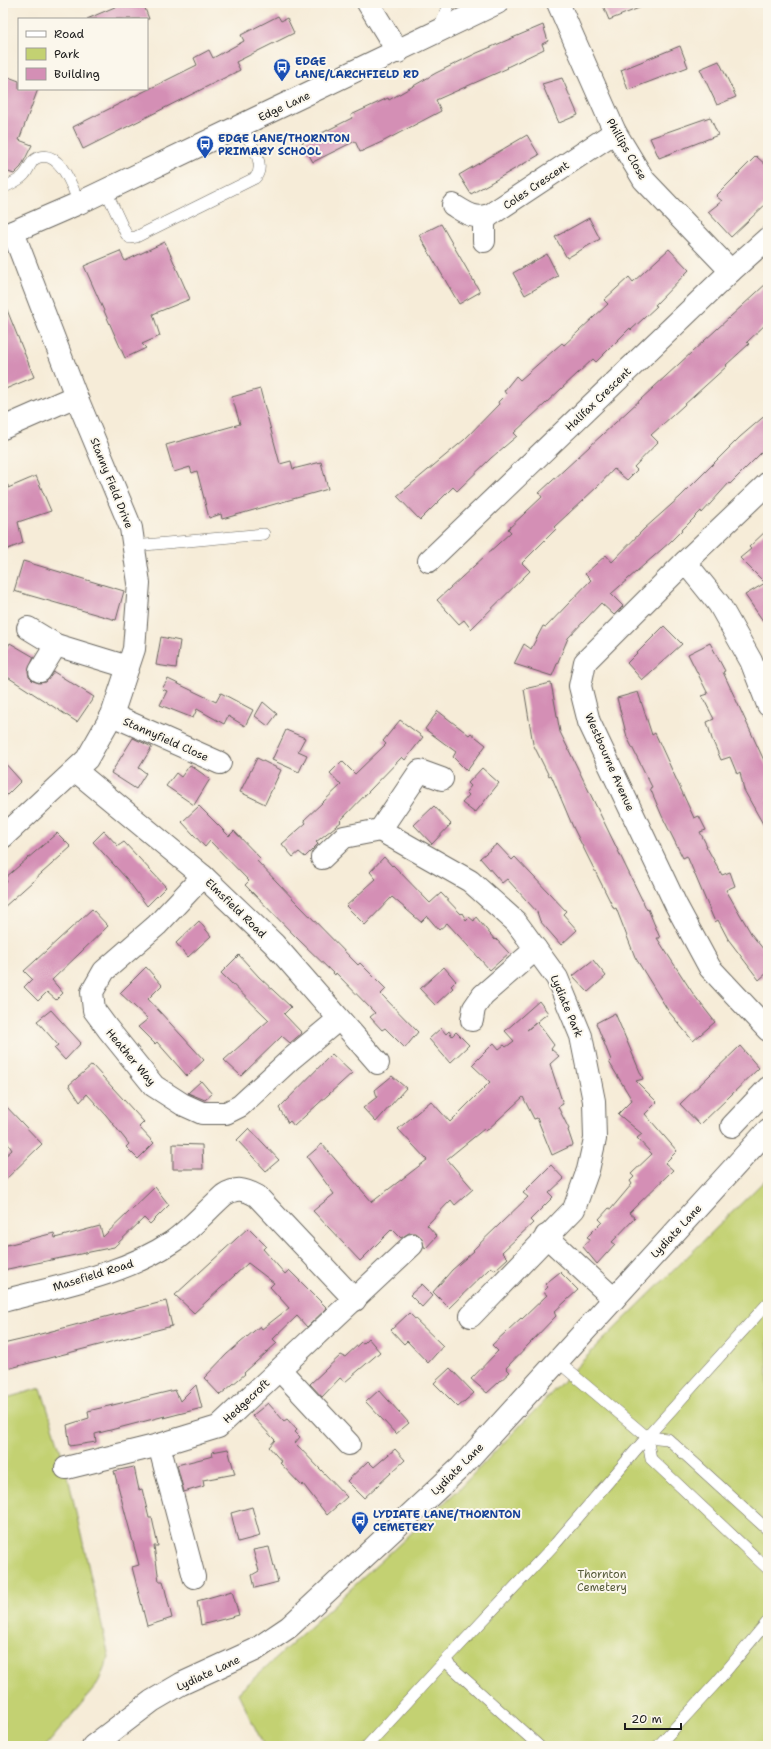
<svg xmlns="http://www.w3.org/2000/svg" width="771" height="1749" viewBox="0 0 771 1749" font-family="'Shantell Sans',sans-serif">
	<rect width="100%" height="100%" fill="#fbf7ec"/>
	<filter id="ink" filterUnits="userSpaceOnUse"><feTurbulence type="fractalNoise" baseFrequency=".025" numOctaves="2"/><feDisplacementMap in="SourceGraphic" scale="8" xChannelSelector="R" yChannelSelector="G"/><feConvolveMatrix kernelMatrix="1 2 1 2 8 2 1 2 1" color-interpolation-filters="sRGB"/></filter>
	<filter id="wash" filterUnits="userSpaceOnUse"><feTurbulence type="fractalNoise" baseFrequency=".012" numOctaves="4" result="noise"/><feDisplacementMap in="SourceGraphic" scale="16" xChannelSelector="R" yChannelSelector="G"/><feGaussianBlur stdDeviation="0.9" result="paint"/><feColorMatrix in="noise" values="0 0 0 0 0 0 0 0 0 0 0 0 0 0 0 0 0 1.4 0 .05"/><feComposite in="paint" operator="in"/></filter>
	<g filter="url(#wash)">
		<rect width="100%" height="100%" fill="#f6ecd8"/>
		<g fill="#c3d172" stroke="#707647">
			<polygon points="768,1177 768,1746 264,1746 238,1693 458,1490 595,1348"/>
			<polygon points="41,1388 66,1468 109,1657 97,1685 46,1746 3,1746 3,1399"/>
		</g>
		<g id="blocks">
			<g fill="#d48fb5">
				<polygon points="124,3 143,3 149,19 87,19"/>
				<polygon points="602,3 649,3 649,4 609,20"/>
				<polygon points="278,16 281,21 287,18 294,33 236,62 240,70 83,149 73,127 197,65 194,58 209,50 213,58 244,41 241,35"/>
				<polygon points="543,25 548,41 542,44 544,49 507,67 508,68 436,100 441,111 384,141 360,152 355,141 313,162 302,143 352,118 351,115 388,98 389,100 436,73 477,53"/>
				<polygon points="680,46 688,67 628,90 621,70"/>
				<polygon points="719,61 736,97 717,105 700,69"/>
				<polygon points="3,75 19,81 19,89 38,89 19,140 32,145 21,167 14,174 3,170"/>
				<polygon points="562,78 578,115 559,123 542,84"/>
				<polygon points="710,117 718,135 659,158 650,138"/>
				<polygon points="527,135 539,155 471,194 459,175"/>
				<polygon points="756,156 768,167 768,202 731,237 708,212 722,201 716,196"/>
				<polygon points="589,218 600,239 567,258 555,237"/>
				<polygon points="441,224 480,292 459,304 419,235"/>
				<polygon points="165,242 190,299 153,314 160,336 142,344 146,348 125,358 84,266 120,251 125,261"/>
				<polygon points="669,249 689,270 655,305 657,306 631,330 630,328 596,362 593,359 514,433 517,436 491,458 457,491 453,487 420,520 397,496 464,440 499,404 498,402 506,394 504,391 516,376 520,380 562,343 564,345 608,304 604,300 629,277 633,282"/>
				<polygon points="547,254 558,276 525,295 513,273"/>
				<polygon points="768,282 768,322 747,342 749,344 726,365 727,366 651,435 658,442 634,467 637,470 627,480 614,469 597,487 554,527 556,529 522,563 530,571 471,629 464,620 459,624 437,600 511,532 508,529 542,497 539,493"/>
				<polygon points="3,300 34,377 3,390"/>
				<polygon points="260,389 280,464 291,461 293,469 321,462 328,489 222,519 221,514 209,518 197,471 192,473 190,467 174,472 166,445 240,424 232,397"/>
				<polygon points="768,413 768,446 730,484 729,483 702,513 701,511 670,542 611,594 623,606 614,615 601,603 568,638 552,676 514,664 524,644 531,649 543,626 546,627 591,580 585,574 606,555 612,562 644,529 680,497 740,437"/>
				<polygon points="36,476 51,511 18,522 23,543 3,551 3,486 8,485 8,488"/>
				<polygon points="768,529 768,628 745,595 765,583 740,558 751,549 749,547"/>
				<polygon points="23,561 124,591 116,620 14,591"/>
				<polygon points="664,626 682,644 642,680 627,663"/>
				<polygon points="161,637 180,641 176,668 156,665"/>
				<polygon points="10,643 34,657 28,671 29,677 33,681 39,683 46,682 54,672 94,697 77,722 3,674 3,656"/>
				<polygon points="710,643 725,671 723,672 768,769 768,833 744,790 740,772 737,774 730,757 721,760 712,739 707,722 714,719 702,696 708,694 688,654"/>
				<polygon points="168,679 216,702 221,693 253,710 245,726 228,716 224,724 197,709 193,718 160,705 167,691 162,689"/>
				<polygon points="551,683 560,732 647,910 648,909 660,938 657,938 694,995 715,1022 693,1041 669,1012 635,957 616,908 614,909 573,827 551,775 549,776 533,744 524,689"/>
				<polygon points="638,692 652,735 655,733 694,818 699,816 706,830 700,832 707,846 706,846 722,875 730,872 735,886 726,890 752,935 768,955 768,972 759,980 728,939 718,920 715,922 687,856 683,858 662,816 650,788 652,787 627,737 617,698"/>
				<polygon points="263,702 277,714 268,726 255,716"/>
				<polygon points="438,711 469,735 471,733 486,745 467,771 453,757 456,752 425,729"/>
				<polygon points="400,720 423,737 405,760 402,757 340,821 341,822 316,842 318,844 305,857 299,852 293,857 282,844 306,823 304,820 341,785 330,773 342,761 355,774 386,744 383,741"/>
				<polygon points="286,730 305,738 298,751 307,755 299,772 272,760"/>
				<polygon points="133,738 152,747 139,768 146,773 136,789 111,773"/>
				<polygon points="257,758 281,770 265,804 240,792"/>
				<polygon points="3,761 21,781 3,799"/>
				<polygon points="190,765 210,779 194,805 166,786 176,773 181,777"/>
				<polygon points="482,768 499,783 475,813 462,803 469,795 466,792 471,786 468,783"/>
				<polygon points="199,806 229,836 234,831 260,858 257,861 297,903 358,965 360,963 386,989 381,994 418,1032 405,1048 385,1028 382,1030 370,1017 375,1013 336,973 335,975 299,940 245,885 249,881 210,841 205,847 182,822"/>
				<polygon points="434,806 451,824 432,844 414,825"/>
				<polygon points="104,831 118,846 124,842 166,887 147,906 126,878 93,842"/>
				<polygon points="57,833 71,847 3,908 3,885 7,882 5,878"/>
				<polygon points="497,844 512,860 515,857 566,911 563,914 577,930 561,945 540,921 537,912 507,879 502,883 480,858"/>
				<polygon points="384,857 392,866 393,865 430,903 441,893 461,914 462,913 466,920 469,917 474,921 476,917 495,940 496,939 509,953 490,970 447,923 439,930 427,916 421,922 392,897 365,925 346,906 376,879 370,872"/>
				<polygon points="92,909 108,926 52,980 63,993 56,1000 47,992 38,1001 24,987 32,979 24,971"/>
				<polygon points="199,921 211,936 188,957 176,943"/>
				<polygon points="239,955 259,977 291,1007 284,1014 302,1033 290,1043 282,1036 241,1076 224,1060 269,1020 221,973"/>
				<polygon points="593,960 606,976 588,992 573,976"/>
				<polygon points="146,967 162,985 148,999 204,1060 187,1076 157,1042 155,1044 138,1027 148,1019 120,993"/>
				<polygon points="444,967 456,981 451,986 453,988 435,1005 420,989"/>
				<polygon points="539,1001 548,1013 527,1030 537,1022 554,1045 551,1049 559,1056 550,1064 563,1104 558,1107 569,1129 568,1130 573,1145 552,1155 537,1118 534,1119 523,1097 486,1131 484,1129 447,1159 473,1189 455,1205 451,1200 427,1225 437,1236 425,1249 421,1237 416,1233 409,1233 401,1238 392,1229 360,1261 313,1211 334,1194 307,1157 322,1144 372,1202 427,1160 398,1129 431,1101 450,1122 490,1082 472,1065 494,1043 499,1049 504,1045 506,1047 514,1041 505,1031"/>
				<polygon points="51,1010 81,1043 65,1060 54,1048 58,1045 37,1021"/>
				<polygon points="615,1013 643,1079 636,1081 657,1102 645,1114 677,1151 665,1163 673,1170 629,1213 635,1218 612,1242 615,1244 597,1264 583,1247 590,1239 587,1237 602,1222 599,1219 609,1208 611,1209 632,1184 630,1181 634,1177 631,1174 652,1154 637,1138 642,1134 618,1114 632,1100 609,1062 611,1060 596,1023"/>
				<polygon points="441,1028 446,1034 449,1031 452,1036 456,1032 469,1045 450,1063 429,1039"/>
				<polygon points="740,1046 759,1068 700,1125 680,1104"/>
				<polygon points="332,1054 352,1073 294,1126 290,1121 288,1123 279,1108"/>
				<polygon points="92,1065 144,1122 139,1127 154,1143 138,1159 126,1147 129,1144 106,1115 87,1094 80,1102 69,1085"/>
				<polygon points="392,1076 406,1088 376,1122 363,1108 377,1097 375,1090"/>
				<polygon points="201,1081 212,1094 205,1100 188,1093"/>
				<polygon points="3,1103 42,1144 3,1182 3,1158 12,1150 3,1136"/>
				<polygon points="249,1128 279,1160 266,1171 237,1140"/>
				<polygon points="173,1144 202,1145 203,1169 173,1169"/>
				<polygon points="551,1165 564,1179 549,1193 553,1197 530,1220 533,1223 502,1252 508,1258 495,1270 491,1267 449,1308 433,1292 452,1270 474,1251 473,1250 528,1197 523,1193"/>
				<polygon points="155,1187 169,1205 150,1224 144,1218 114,1247 3,1270 3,1246 54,1233 55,1238 100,1226 103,1237"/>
				<polygon points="248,1228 266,1246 263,1249 285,1274 289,1270 327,1308 307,1327 297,1316 273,1339 277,1343 244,1373 245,1374 220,1395 204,1378 227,1354 260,1326 262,1329 289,1308 270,1287 274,1283 248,1263 194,1313 175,1295"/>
				<polygon points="560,1272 578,1290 554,1312 556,1316 506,1368 510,1372 487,1393 471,1379 498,1351 492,1345 521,1318 522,1319 547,1295 543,1292 548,1287 545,1284"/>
				<polygon points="422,1284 433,1295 422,1307 410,1295"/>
				<polygon points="166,1301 172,1326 3,1370 3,1344 33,1337 33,1336"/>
				<polygon points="409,1313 443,1346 428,1363 407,1341 404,1344 391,1330"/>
				<polygon points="368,1338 380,1352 345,1382 340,1378 322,1397 310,1384 341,1355 345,1357 361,1342 363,1343"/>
				<polygon points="450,1368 474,1393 458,1407 434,1383"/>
				<polygon points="196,1385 202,1408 163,1418 165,1416 95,1434 96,1442 70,1446 67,1425 89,1418 88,1411 175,1390 180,1401"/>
				<polygon points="379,1390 409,1423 396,1434 366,1402"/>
				<polygon points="268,1403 284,1421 287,1419 297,1430 295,1432 300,1437 295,1443 347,1497 327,1515 303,1484 302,1486 280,1463 282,1462 269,1447 275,1440 252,1416"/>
				<polygon points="228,1449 235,1474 203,1480 204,1486 184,1492 177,1465 213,1456 212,1452"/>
				<polygon points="395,1449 405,1460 364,1498 347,1481 368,1461 374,1467"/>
				<polygon points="134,1467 139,1490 142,1489 149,1518 152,1518 158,1546 154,1546 159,1581 163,1581 172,1618 147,1626 132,1567 139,1565 114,1471"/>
				<polygon points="252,1507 260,1536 238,1542 231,1513"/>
				<polygon points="269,1547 278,1582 255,1588 252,1575 259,1571 253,1550"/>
				<polygon points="232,1591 239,1615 201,1625 197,1601"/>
			</g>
		</g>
	</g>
	<g filter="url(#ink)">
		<use href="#blocks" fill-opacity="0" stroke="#68655e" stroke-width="1"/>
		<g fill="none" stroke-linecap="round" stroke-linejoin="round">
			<g stroke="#68655e" stroke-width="12">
				<g id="service">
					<polyline points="438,30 450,3"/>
					<path d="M3,188C10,184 19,181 24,175C29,170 30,161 37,158C60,148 73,189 79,203"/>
					<path d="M106,191L126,234L130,238L136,237L255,178C268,164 248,139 241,127"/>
					<polyline points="134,546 264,534"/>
					<polyline points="557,1361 647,1437 668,1439 768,1530"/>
					<polyline points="647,1437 651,1459 768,1569"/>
					<polyline points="445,1661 556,1543 647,1437 768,1303"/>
					<polyline points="367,1746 445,1661 539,1746"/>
					<polyline points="658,1746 716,1683 768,1621"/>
				</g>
			</g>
			<g stroke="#68655e" stroke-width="24">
				<g id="minor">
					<polyline points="368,3 398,52"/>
					<polyline points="558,3 615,132 644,180 731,271"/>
					<path d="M453,205C466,213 475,220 490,215L615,132"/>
					<polyline points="484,241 484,224 487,216"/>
					<polyline points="3,428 76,396"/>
					<polyline points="768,483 685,562 585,662 580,686 589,722 676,905 710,968 768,1030"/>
					<polyline points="429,561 731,271 768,238"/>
					<polyline points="685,562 719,604 751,661 768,705"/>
					<polyline points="28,628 56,645 128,667"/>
					<polyline points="40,671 56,645"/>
					<polyline points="112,715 220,763"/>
					<polyline points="76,771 203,876 274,944 378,1063"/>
					<polyline points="442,779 420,771 380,830 470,881 516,922 557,978 581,1036 594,1101 595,1139 588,1170 574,1209 471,1316"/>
					<polyline points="3,837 87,759 112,715 134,649 139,583 131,528 76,396 13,232"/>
					<polyline points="322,858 344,837 380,830"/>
					<polyline points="203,876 157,925 104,971 92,992 94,1010 108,1029 154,1086 182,1104 202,1113 226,1113 240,1106 292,1058 339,1019"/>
					<polyline points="472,1020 474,1008 483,995 536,949"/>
					<polyline points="732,1126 768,1088"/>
					<polyline points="546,1236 614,1299"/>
					<path d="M3,1301C59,1286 123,1275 172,1242C190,1230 207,1210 224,1195C237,1187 244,1189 257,1196L355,1300"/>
					<polyline points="280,1370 349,1444"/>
					<polyline points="159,1445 194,1577"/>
					<polyline points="66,1468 159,1445 218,1427 412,1245"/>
				</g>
			</g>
			<g stroke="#68655e" stroke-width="24">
				<polyline id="tertiary" points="3,236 79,203 497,3"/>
			</g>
			<g stroke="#68655e" stroke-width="24">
				<polyline id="secondary" points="93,1746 152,1701 181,1684 255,1650 289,1627 461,1467 768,1130"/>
			</g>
			<use href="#service" stroke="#fff" stroke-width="11"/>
			<use href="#minor" stroke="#fff" stroke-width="22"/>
			<use href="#tertiary" stroke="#fff" stroke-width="22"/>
			<use href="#secondary" stroke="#fff" stroke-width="22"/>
		</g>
	</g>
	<defs>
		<g id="bus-pin" transform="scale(0.9)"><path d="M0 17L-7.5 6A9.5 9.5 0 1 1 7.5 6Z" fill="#1a4fb4" stroke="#fbf7ec"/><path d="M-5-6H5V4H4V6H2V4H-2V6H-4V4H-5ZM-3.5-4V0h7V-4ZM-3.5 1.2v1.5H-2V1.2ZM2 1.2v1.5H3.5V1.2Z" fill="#fff"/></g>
	</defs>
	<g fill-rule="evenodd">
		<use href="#bus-pin" x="282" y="67"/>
		<use href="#bus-pin" x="205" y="144"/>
		<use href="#bus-pin" x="360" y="1520"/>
	</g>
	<g text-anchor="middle" stroke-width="4" stroke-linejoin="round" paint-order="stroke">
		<g font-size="11" font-weight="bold" fill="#164399" stroke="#fbf7ec" text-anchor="start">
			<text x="295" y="65">EDGE<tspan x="295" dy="13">LANE/LARCHFIELD RD</tspan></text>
			<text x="218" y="142">EDGE LANE/THORNTON<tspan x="218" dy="13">PRIMARY SCHOOL</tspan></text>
			<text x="373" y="1518">LYDIATE LANE/THORNTON<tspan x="373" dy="13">CEMETERY</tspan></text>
		</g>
		<g font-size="11" fill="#1c1c1c" stroke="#fbf7ec">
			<text transform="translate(284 106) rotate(-25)" y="4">Edge Lane</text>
			<text transform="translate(627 149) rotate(60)" y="4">Phillips Close</text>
			<text transform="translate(536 185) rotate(-34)" y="4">Coles Crescent</text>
			<text transform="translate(598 399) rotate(-44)" y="4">Halifax Crescent</text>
			<text transform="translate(112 483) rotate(68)" y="4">Stanny Field Drive</text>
			<text transform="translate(166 739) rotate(24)" y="4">Stannyfield Close</text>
			<text transform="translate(610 762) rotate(66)" y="4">Westbourne Avenue</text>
			<text transform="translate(236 908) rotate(44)" y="4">Elmsfield Road</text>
			<text transform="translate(567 1006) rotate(67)" y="4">Lydiate Park</text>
			<text transform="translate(131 1057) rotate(50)" y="4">Heather Way</text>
			<text transform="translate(676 1231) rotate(-47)" y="4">Lydiate Lane</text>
			<text transform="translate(93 1275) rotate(-17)" y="4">Masefield Road</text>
			<text transform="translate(246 1401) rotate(-43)" y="4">Hedgecroft</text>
			<text transform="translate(457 1469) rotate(-45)" y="4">Lydiate Lane</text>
			<text transform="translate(208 1673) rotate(-25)" y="4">Lydiate Lane</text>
		</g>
		<g font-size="11" fill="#565b3a" stroke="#fbf7ec">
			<text x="602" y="1578">Thornton<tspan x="602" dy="13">Cemetery</tspan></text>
		</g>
	</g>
	<rect width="771" height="1749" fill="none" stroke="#fbf7ec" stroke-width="16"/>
	<rect x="18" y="18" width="130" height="72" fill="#fbf7ec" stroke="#a29f99"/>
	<rect x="26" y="31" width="20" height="6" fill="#ffffff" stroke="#a29f99"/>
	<text x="54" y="38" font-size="12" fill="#1c1c1c">Road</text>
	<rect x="26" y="48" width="20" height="12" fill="#c3d172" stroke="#a29f99"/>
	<text x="54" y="58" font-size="12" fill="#1c1c1c">Park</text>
	<rect x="26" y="68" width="20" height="12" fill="#d48fb5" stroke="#a29f99"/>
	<text x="54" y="78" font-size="12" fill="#1c1c1c">Building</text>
	<path d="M625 1723v6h56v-6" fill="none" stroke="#1c1c1c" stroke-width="2"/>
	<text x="631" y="1723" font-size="12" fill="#1c1c1c" stroke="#fbf7ec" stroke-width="3" paint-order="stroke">20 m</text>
</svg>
